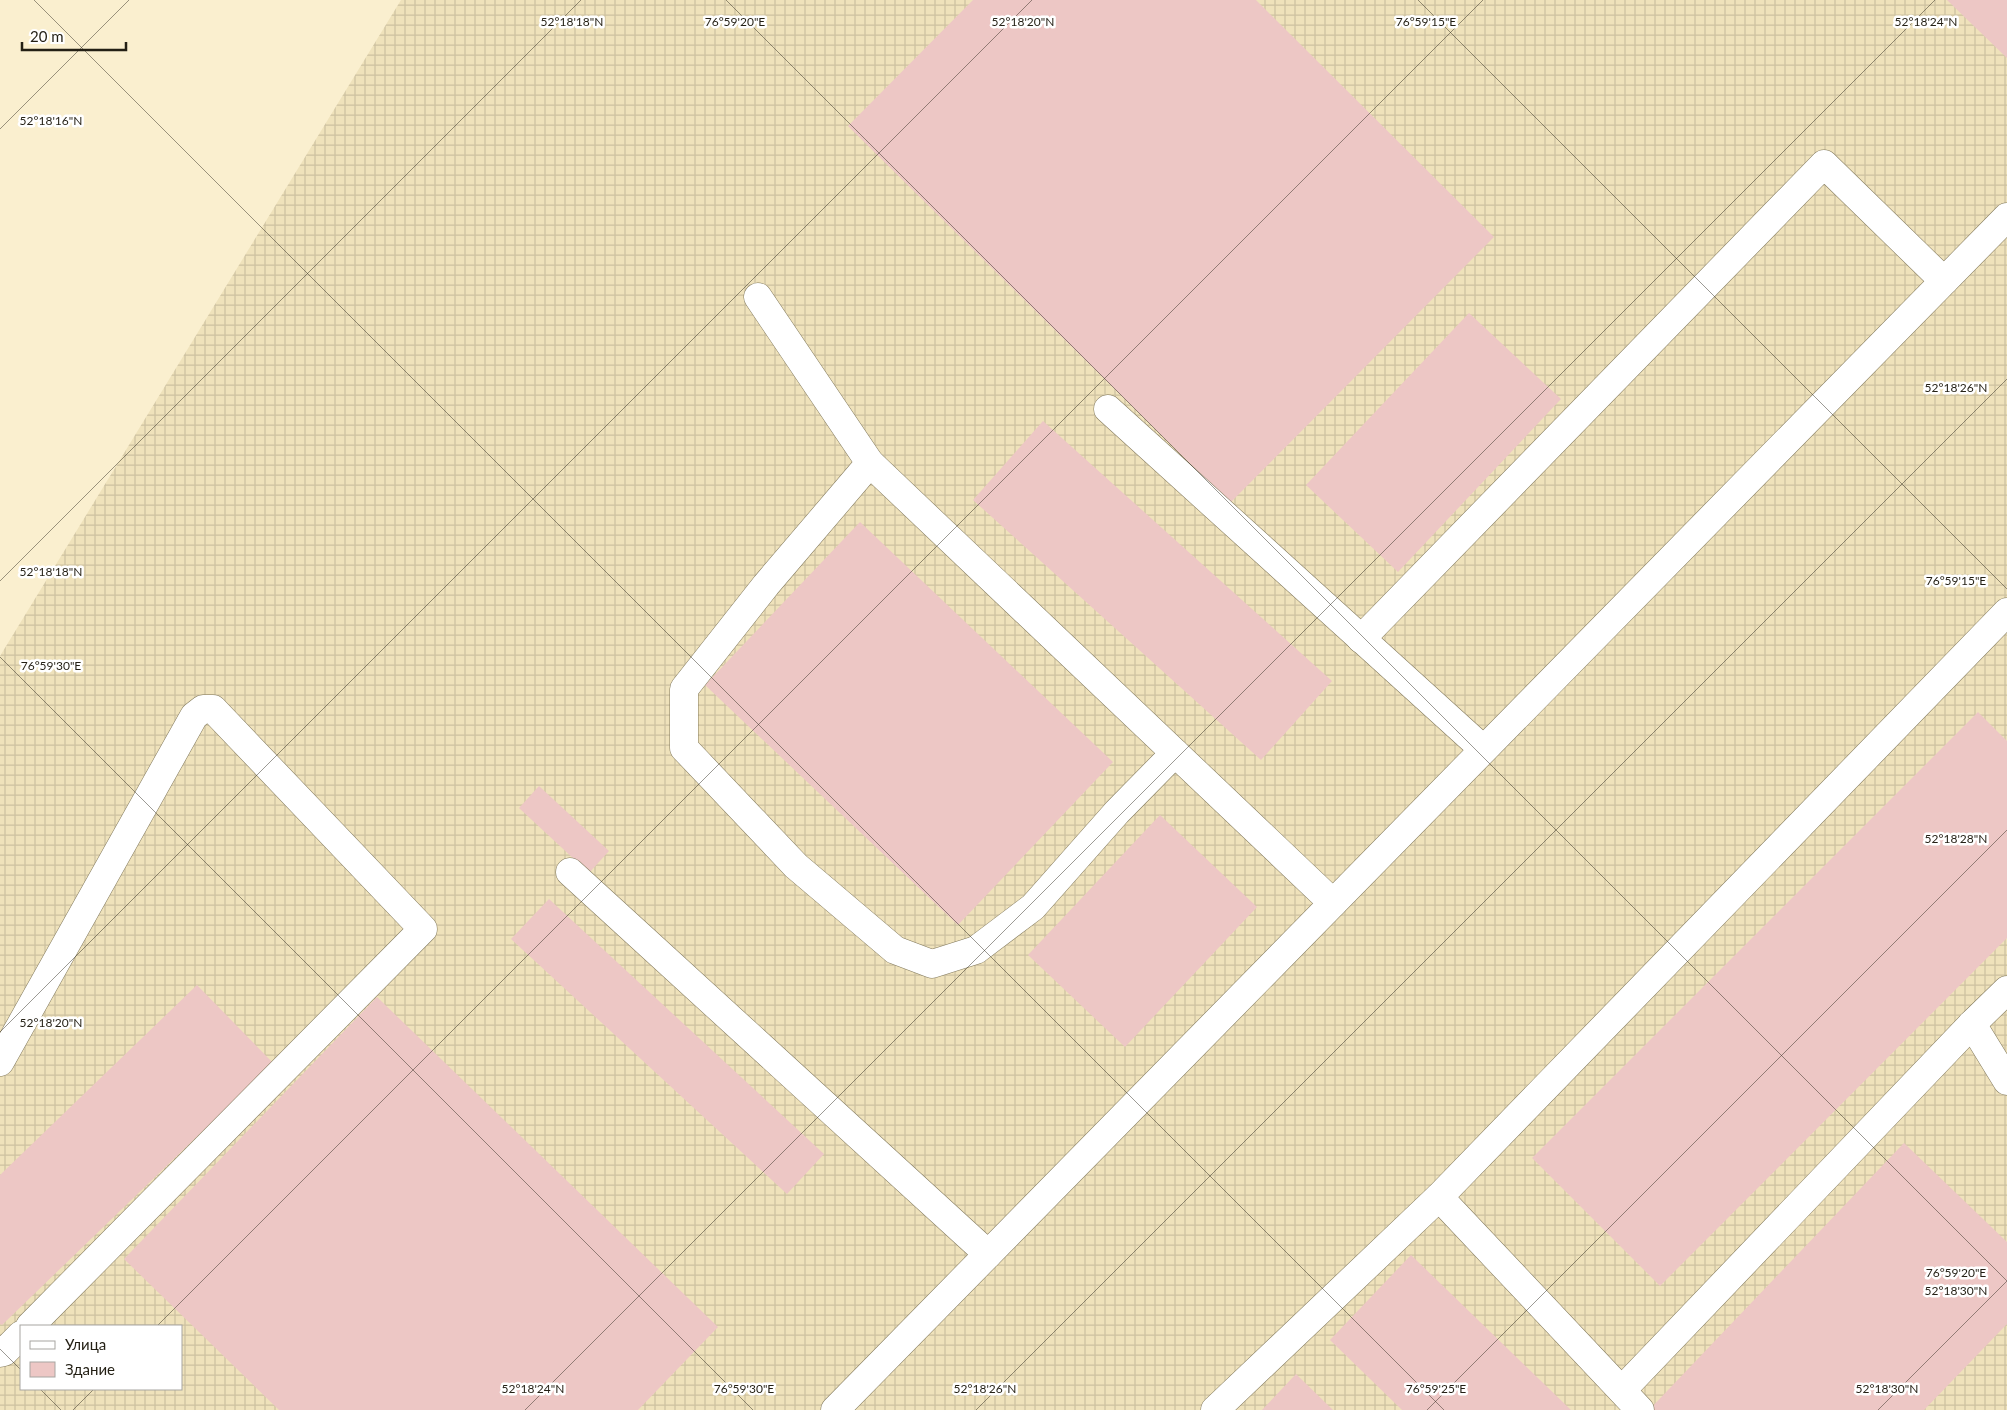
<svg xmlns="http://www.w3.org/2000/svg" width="2007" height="1410" viewBox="0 0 2007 1410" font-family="Lato,sans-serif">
	<defs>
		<pattern id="industrial-grid" width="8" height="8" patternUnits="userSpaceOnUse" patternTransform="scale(1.25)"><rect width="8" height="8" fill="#efe2bb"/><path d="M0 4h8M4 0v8" fill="none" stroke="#cdc1a0"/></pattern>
	</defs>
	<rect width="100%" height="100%" fill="#faefcf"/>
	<path fill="url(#industrial-grid)" fill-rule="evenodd" d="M401,0H2007V1410H0V656ZM21,1326H181V1389H21Z"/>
	<g fill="#edc7c5">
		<polygon points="973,0 1256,0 1494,237 1230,503 848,126"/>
		<polygon points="1947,0 2007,0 2007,58"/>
		<polygon points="1469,313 1561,399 1398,572 1306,485"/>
		<polygon points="1043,421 1332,681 1261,760 973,500"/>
		<polygon points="860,522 1113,762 958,925 705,685"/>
		<polygon points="1978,712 2007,741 2007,938 1660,1286 1532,1158"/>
		<polygon points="539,786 609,851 589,873 519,808"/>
		<polygon points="1160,815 1257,907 1125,1047 1028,955"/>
		<polygon points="549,899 824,1154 787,1194 511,939"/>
		<polygon points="197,985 273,1063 2,1325 0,1324 0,1175"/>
		<polygon points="377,997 718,1327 638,1410 279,1410 124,1259"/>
		<polygon points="1904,1143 2007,1242 2007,1324 1924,1410 1649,1410"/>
		<polygon points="1411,1255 1571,1410 1402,1410 1330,1340"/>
		<polygon points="1296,1374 1333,1410 1262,1410"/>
	</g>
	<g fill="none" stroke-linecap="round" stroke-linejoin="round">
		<g stroke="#837a5d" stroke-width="29">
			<g id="minor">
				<polyline points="758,297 870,463 1333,903"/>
				<polyline points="1108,409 1483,749"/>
				<polyline points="870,463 766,585 684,689 684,748 796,866 895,950 932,964 976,950 1033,907 1117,812 1175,753"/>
				<polyline points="1361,639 1824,164 1944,281"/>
				<polyline points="570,872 988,1254"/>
				<polyline points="1972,1024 2007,1081"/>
				<polyline points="0,1062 194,716 203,709 213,709 423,929 30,1326"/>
				<polyline points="1439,1197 1640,1410"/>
				<polyline points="0,1353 4,1352 21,1335"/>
				<polyline points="1622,1390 1972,1024 2007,990"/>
				<polyline points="835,1410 2007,217"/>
				<polyline points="1215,1410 1439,1197 2007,612"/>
			</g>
		</g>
		<use href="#minor" stroke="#fff" stroke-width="28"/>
	</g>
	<path fill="none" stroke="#231f14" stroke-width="1" stroke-opacity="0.45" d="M34,0L1444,1410M726,0L2007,1281M1418,0L2007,589M0,129L129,0M0,581L581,0M0,657L753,1410M0,1032L1032,0M157,1326L1483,0M0,1349L21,1370M40,1389L61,1410M73,1410L94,1389M525,1410L1935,0M976,1410L2007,379M1427,1410L2007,830M1878,1410L2007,1281"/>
	<g font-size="12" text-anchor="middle" fill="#231f14" stroke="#fff" stroke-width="5" stroke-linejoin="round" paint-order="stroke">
		<text x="572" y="26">52°18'18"N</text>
		<text x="735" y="26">76°59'20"E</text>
		<text x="1023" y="26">52°18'20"N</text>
		<text x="1426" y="26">76°59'15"E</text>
		<text x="1926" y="26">52°18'24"N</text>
		<text x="51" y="125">52°18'16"N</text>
		<text x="1956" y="392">52°18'26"N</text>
		<text x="51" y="576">52°18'18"N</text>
		<text x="1956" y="585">76°59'15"E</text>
		<text x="51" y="670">76°59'30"E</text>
		<text x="1956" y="843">52°18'28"N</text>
		<text x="51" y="1027">52°18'20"N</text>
		<text x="1956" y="1277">76°59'20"E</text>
		<text x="1956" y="1295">52°18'30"N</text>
		<text x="533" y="1393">52°18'24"N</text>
		<text x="744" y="1393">76°59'30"E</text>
		<text x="985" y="1393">52°18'26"N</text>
		<text x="1436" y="1393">76°59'25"E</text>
		<text x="1887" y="1393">52°18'30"N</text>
	</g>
	<rect x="20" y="1325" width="162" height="65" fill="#ffffff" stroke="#a7a5a1"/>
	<rect x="30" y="1341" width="25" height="8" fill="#ffffff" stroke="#a7a5a1"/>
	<text x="65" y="1350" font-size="15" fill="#231f14">Улица</text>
	<rect x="30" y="1362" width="25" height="15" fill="#edc7c5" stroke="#a7a5a1"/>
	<text x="65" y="1375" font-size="15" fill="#231f14">Здание</text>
	<path d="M22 42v8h104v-8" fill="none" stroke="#231f14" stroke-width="2.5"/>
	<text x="30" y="42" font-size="15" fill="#231f14" stroke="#ffffff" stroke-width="4" paint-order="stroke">20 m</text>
</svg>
